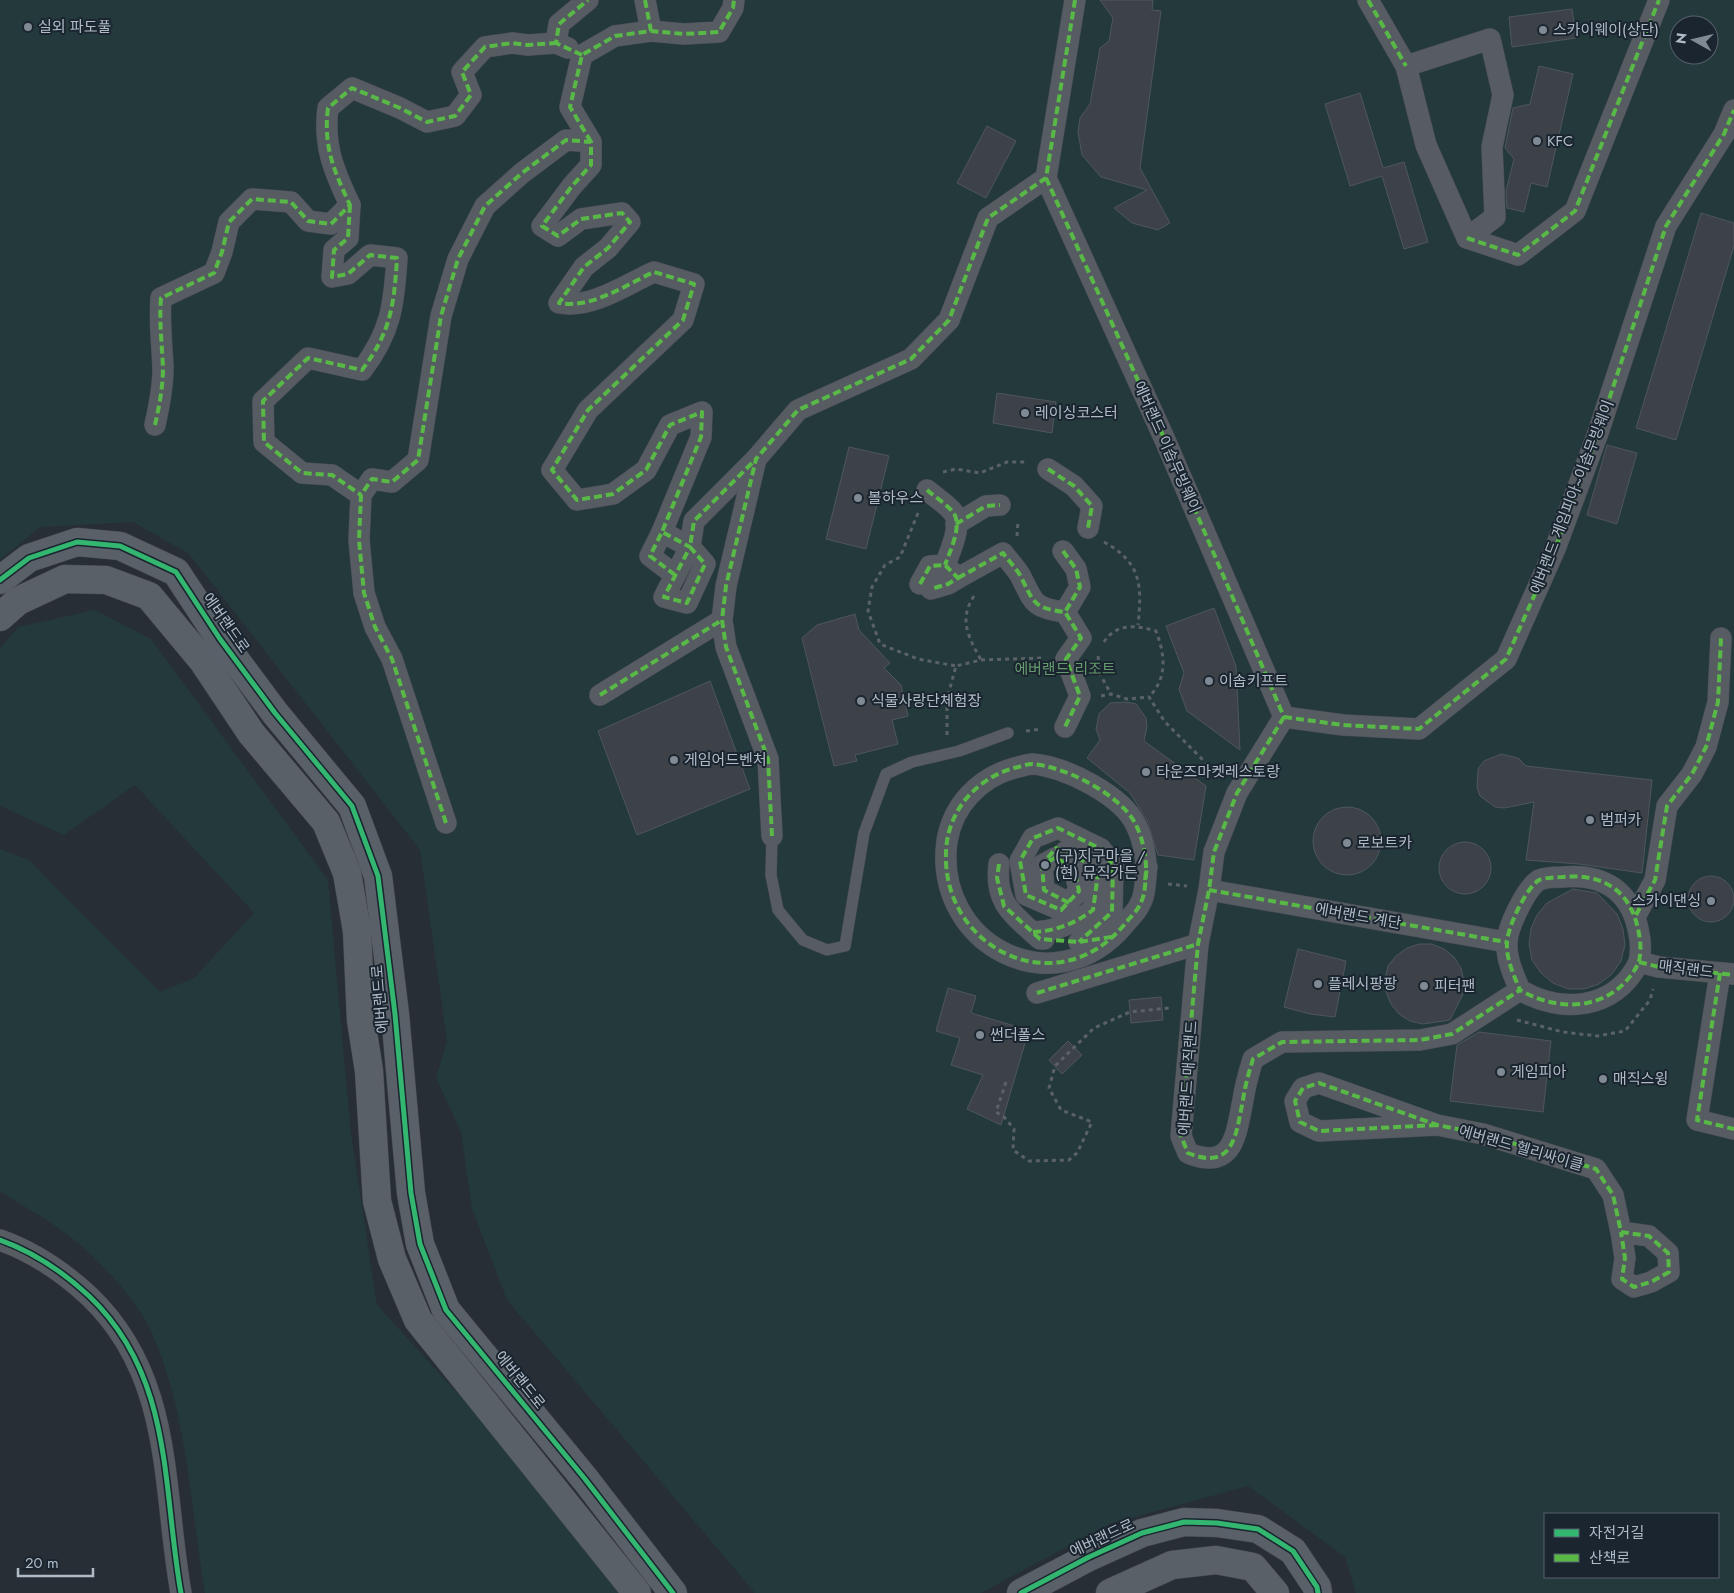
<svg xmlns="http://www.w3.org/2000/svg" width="1734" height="1593" viewBox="0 0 1734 1593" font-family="Jost,'Noto Sans KR',sans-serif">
	<rect width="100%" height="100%" fill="#272e35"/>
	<g fill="#24393b" fill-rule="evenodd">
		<path d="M0,0H1734V1593H1356L1345,1557L1248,1486L1109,1524L981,1593H755L507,1300L472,1209L461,1132L436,1078L447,1040L420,850L189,554L133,522L40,527L0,560ZM1679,25H1709V55H1679ZM1545,1514H1718V1577H1545Z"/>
		<path d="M95,610L151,639L328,880L351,1134L377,1305L618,1569L633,1593H205C190,1506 188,1413 151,1331C136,1299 100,1261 73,1239C51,1221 24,1207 0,1191V849L29,860L160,992L194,978L254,913L135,785L64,835L0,806V648L18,627Z"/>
	</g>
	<g fill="#3c4248" stroke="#4f565d">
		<polygon points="1100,0 1153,0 1152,10 1161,11 1140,168 1170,223 1158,230 1132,223 1114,208 1147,190 1101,177 1082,155 1078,132 1080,118 1090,104 1100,48 1109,41 1113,18"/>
		<polygon points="1572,9 1576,38 1512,47 1509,17"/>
		<polygon points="1539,66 1573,74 1547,187 1531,183 1524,212 1507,208 1506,191 1514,159 1505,148 1513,108 1530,104"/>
		<polygon points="1360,93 1383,168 1404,162 1428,242 1404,249 1382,176 1350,186 1325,104"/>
		<polygon points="987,126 1016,141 986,198 957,183"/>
		<polygon points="1701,213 1734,223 1734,246 1676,440 1636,428"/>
		<polygon points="997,393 1056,402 1052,433 993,423"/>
		<polygon points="1607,445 1637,453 1617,524 1587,515"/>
		<polygon points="849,447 889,456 866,549 826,539"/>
		<polygon points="1214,608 1236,666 1240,750 1187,711 1179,689 1184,673 1166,626"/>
		<polygon points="855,614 859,630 890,663 884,668 901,685 908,716 892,720 898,744 855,755 857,761 834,766 802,638 817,625"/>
		<polygon points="710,681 750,789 637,835 598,731"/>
		<polygon points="1126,702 1136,704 1146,718 1147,727 1144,741 1206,786 1194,860 1158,855 1147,820 1130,793 1087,758 1100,740 1096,729 1099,714 1110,703"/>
		<polygon points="1501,754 1518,758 1526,766 1652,780 1642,873 1579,864 1526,860 1534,802 1504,808 1495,807 1480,796 1477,787 1478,769 1484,761"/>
		<circle cx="1347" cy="841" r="34"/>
		<circle cx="1465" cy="868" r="26"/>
		<circle cx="1711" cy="899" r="23"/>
		<polygon points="1573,889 1597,893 1617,914 1623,929 1625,945 1621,961 1612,974 1599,984 1584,989 1568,989 1553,983 1541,973 1532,960 1529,944 1531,929 1537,915 1547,903"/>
		<polygon points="1419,944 1432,944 1444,949 1454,957 1461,968 1464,981 1463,994 1450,1020 1423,1024 1410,1021 1399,1014 1391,1004 1386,992 1385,979 1388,966 1396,956 1407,948"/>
		<polygon points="1298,949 1346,961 1335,1017 1310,1014 1284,1007"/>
		<polygon points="948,988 976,996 971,1013 1015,1026 1012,1038 1025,1043 1001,1125 967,1109 983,1075 951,1065 960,1038 936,1031"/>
		<polygon points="1161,997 1163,1020 1131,1023 1129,1000"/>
		<polygon points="1479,1032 1551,1041 1543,1112 1450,1101 1457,1045"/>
		<polygon points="1068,1041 1082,1055 1062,1074 1049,1060"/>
	</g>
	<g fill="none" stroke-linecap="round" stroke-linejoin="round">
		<g stroke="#454a50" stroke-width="12">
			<polyline id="lane" points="772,836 771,875 778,910 803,940 827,950 845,946 864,833 886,774 912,762 959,751 1008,733"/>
		</g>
		<g stroke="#454a50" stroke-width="22">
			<g id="street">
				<polyline points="645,0 651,31"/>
				<polyline points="1368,0 1406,66 1426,145 1467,238 1495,217 1492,147 1503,95 1490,39 1406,66"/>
				<polyline points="568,48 556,43 559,24 588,0"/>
				<polyline points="591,142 570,107 582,55 615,36 651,31 684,34 719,32 733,8 734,0"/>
				<polyline points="1046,178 1165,440 1284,717"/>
				<path d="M350,205L348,238L334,250L332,277L348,274L370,255L397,258C394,305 391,332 362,370L308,358L263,401L264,442L302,473L332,475L361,495"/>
				<polyline points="1467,238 1518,255 1575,211 1659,0"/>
				<path d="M155,425C159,407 163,387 163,368C162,344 159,321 161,298L214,273L222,252L229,222L252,199L291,202L308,221L331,224L350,205C334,171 323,146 328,108L352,88L400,108L427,122L455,116L471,95L462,72L485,47L512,43L528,45L556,43"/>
				<polyline points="1048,469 1074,486 1092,506 1088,528"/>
				<path d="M927,490C935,497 945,503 952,511C964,523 950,551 945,565"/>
				<polyline points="956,524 986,506 1000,505"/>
				<polyline points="1063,551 1076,569 1080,587 1065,612"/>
				<polyline points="675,575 650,556 662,532 690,547 664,597 687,603 705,564 690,547 694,521 756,459"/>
				<path d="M958,578L1003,553C1008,560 1015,567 1020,575C1034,602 1032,608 1065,612L1081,638L1066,659L1080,696L1065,727"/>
				<polyline points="920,584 930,566 945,565 958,578 948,584 931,589"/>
				<polyline points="600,695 722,620"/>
				<path d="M1284,717L1237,793L1214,852L1209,890L1198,944L1181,1136L1188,1153C1234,1172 1236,1134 1243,1100C1245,1086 1249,1072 1253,1059L1282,1042L1420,1040L1452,1034L1520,990C1514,976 1506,959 1507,943C1507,928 1526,888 1539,880C1544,878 1556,877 1562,877C1605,873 1632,892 1639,934C1641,942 1641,957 1638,964C1614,1010 1561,1014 1520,990"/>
				<polyline points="1284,717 1343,725 1419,729 1506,659 1555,549 1598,433 1666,226 1724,134 1734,110"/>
				<path d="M446,823L392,659L375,627L364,593L359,540L361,495L372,479L392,482L418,460L441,316L458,259L485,206L522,173L566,140L591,142V165L572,186L542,226L558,236L581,219L622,213L630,222L608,248L584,267L559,303C592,309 625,285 654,272L694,284L683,320L588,410L552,470L577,500L613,494L646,470L670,425L702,412L701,437L662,532"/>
				<polyline points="772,836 768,759 726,647 722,620 726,586 756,459 798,410 911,359 949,320 988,218 1046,178 1075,0"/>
				<path d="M999,864C994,904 1014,915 1040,939H1044"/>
				<path d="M1145,880C1148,864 1144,841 1136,825C1122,795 1064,766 1032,764C1027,764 1020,767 1014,768C979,778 953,805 947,841C933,944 1054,1008 1124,925C1129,918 1137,912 1140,904C1146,895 1145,878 1147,867"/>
				<polyline points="1209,890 1506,942"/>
				<polyline points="1069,903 1044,890 1042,865 1055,858 1074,867 1079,891 1061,910 1026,895 1020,861 1033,838 1058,828 1101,849 1113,865 1112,912 1079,942"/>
				<polyline points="1636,915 1655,880 1667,806 1692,774 1706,747 1718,702 1721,638"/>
				<path d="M1033,932C1056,931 1074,924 1093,910L1098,874L1086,862L1065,852"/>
				<polyline points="1639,962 1659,967 1733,974"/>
				<polyline points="1720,973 1697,1120 1734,1129"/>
				<polyline points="1037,993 1198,944"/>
				<polyline points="1437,1125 1319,1131 1300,1122 1295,1101 1303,1088 1319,1083 1437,1125 1483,1134 1596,1169 1613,1195 1621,1232 1649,1236 1668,1253 1669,1272 1651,1282 1634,1287 1622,1279 1625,1258 1621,1232"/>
				<path d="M0,1240C34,1252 62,1271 89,1296C174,1377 162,1487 181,1593"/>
			</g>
		</g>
		<g stroke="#454a50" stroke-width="29">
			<g id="secondary">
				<polyline points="0,580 29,558 77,542 120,546 176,572 220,639 275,713 352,806 378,876 395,1014 411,1193 420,1244 446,1310 585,1479 673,1593"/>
				<polyline points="0,617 18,601 65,579 106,580 149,596 203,661 251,733 326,822 347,873 357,931 361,1020 369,1071 377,1201 392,1259 418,1320 637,1593"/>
				<polyline points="1021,1593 1089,1557 1142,1533 1184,1522 1217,1523 1258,1529 1293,1551 1317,1587 1318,1593"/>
				<polyline points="1110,1593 1172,1565 1216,1560 1253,1567 1275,1593"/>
			</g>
		</g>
		<g stroke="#5a6167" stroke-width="3" stroke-dasharray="4 4" stroke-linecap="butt">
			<polyline points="943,472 956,469 980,473 1007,462 1026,462"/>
			<polyline points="918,513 900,557 885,565 872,587 868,611 880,644 918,659 956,666"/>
			<polyline points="1017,536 1018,520"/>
			<path d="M1104,542C1142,563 1142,586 1138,625"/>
			<path d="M974,596C958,620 969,638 981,660"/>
			<path d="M1104,642C1116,623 1137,625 1156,631C1165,655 1168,677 1149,697"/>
			<polyline points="1098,656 1100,674 1111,694"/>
			<polyline points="1101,696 1111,694 1127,699 1149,697 1165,722 1220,777"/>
			<polyline points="1026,731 1042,729"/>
			<polyline points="947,735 947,699 956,666 981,660 1044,658"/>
			<polyline points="1168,884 1187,886"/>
			<polyline points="1517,1020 1563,1032 1597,1036 1625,1031 1650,1000 1653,989"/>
			<polyline points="1006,1082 996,1112 1004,1117 1014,1129 1013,1150 1029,1161 1069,1160 1077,1153 1092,1122 1061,1110 1049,1088 1055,1066 1094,1028 1130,1012 1169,1008"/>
		</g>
		<use href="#lane" stroke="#575c63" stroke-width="11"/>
		<use href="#street" stroke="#575c63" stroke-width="21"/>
		<use href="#secondary" stroke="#5a6068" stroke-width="28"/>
		<g stroke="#58b947" stroke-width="4" stroke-dasharray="8 4" stroke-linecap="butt">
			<polyline points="645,0 651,31"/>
			<polyline points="1368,0 1406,66"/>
			<polyline points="582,55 556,43 559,24 588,0"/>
			<polyline points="591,142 570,107 582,55 615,36 651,31 684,34 719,32 733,8 734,0"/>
			<polyline points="1046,178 1165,440 1284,717"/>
			<path d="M350,205L348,238L334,250L332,277L348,274L370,255L397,258C394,305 391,332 362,370L308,358L263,401L264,442L302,473L332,475L361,495"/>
			<polyline points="1467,238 1518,255 1575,211 1659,0"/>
			<path d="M155,425C159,407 163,387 163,368C162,344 159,321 161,298L214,273L222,252L229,222L252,199L291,202L308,221L331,224L350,205C334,171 323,146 328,108L352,88L400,108L427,122L455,116L471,95L462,72L485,47L512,43L528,45L556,43"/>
			<polyline points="1048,469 1074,486 1092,506 1088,528"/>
			<path d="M927,490C935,497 945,503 952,511C964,523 950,551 945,565"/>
			<polyline points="956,524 986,506 1000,505"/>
			<polyline points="1063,551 1076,569 1080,587 1065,612"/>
			<polyline points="675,575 650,556 662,532 690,547 664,597 687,603 705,564 690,547 694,521 756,459"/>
			<path d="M958,578L1003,553C1008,560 1015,567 1020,575C1034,602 1032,608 1065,612L1081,638L1066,659L1080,696L1065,727"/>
			<polyline points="920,584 930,566 945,565 958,578 948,584 931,589"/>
			<polyline points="600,695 722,620"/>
			<path d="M1284,717L1237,793L1214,852L1209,890L1198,944L1181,1136L1188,1153C1234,1172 1236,1134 1243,1100C1245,1086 1249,1072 1253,1059L1282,1042L1420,1040L1452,1034L1520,990C1514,976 1506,959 1507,943C1507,928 1526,888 1539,880C1544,878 1556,877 1562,877C1605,873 1632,892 1639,934C1641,942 1641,957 1638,964C1614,1010 1561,1014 1520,990"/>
			<polyline points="1284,717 1343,725 1419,729 1506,659 1555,549 1598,433 1666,226 1724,134 1734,110"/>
			<path d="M446,823L392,659L375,627L364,593L359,540L361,495L372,479L392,482L418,460L441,316L458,259L485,206L522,173L566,140L591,142V165L572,186L542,226L558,236L581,219L622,213L630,222L608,248L584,267L559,303C592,309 625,285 654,272L694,284L683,320L588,410L552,470L577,500L613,494L646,470L670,425L702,412L701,437L662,532"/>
			<polyline points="772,836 768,759 726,647 722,620 726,586 756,459 798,410 911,359 949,320 988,218 1046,178 1075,0"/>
			<polyline points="999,864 997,878 1004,906 1040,939 1079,942 1111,937"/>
			<path d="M1145,880C1148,864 1144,841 1136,825C1122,795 1064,766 1032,764C1027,764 1020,767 1014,768C979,778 953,805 947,841C933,944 1054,1008 1124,925C1129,918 1137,912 1140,904C1146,895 1145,878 1147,867"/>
			<polyline points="1209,890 1506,942"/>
			<polyline points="1069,903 1044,890 1042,865 1055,858 1074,867 1079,891 1061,910 1026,895 1020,861 1033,838 1058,828 1101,849 1113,865 1112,912 1079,942"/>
			<polyline points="1636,915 1655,880 1667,806 1692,774 1706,747 1718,702 1721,638"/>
			<path d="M1033,932C1056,931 1074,924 1093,910L1098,874L1086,862L1056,848L1046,860"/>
			<polyline points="1639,962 1659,967 1734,975"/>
			<polyline points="1720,973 1697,1120 1734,1129"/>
			<polyline points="1037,993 1198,944"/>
			<polyline points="1437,1125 1319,1131 1300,1122 1295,1101 1303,1088 1319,1083 1437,1125 1483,1134 1596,1169 1613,1195 1621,1232 1649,1236 1668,1253 1669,1272 1651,1282 1634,1287 1622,1279 1625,1258 1621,1232"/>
		</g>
		<g stroke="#1a2530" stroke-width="8">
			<g id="cycleway">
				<polyline points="0,580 29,558 77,542 120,546 176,572 220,639 275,713 352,806 378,876 395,1014 411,1193 420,1244 446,1310 585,1479 673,1593"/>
				<path d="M0,1240C34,1252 62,1271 89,1296C174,1377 162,1487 181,1593"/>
				<polyline points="1021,1593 1089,1557 1142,1533 1184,1522 1217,1523 1258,1529 1293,1551 1317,1587 1318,1593"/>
			</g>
		</g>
		<use href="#cycleway" stroke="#33b770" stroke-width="5"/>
	</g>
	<g fill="#808a94" stroke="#1a2530" stroke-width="2">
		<circle cx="28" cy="27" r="5"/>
		<circle cx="1543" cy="30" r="5"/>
		<circle cx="1537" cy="141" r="5"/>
		<circle cx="1025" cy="413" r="5"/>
		<circle cx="858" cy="498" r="5"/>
		<circle cx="1209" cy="681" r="5"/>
		<circle cx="861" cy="701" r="5"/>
		<circle cx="674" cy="760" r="5"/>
		<circle cx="1146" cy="772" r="5"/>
		<circle cx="1590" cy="820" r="5"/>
		<circle cx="1347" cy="843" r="5"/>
		<circle cx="1045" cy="865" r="5"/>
		<circle cx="1711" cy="901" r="5"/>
		<circle cx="1318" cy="984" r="5"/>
		<circle cx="1424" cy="986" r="5"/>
		<circle cx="980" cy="1035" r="5"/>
		<circle cx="1501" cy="1072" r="5"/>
		<circle cx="1603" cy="1079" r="5"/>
	</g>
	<g text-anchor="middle" stroke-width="4" stroke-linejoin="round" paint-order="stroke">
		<g font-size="15" fill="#b0bbc7" stroke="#1a2530" text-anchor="start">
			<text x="38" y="32">실외 파도풀</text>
			<text x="1553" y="35">스카이웨이(상단)</text>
			<text x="1547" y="146">KFC</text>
			<text x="1035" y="418">레이싱코스터</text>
			<text x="868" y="503">볼하우스</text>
			<text x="1219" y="686">이솝키프트</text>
			<text x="871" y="706">식물사랑단체험장</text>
			<text x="684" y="765">게임어드벤처</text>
			<text x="1156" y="777">타운즈마켓레스토랑</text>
			<text x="1600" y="825">범퍼카</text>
			<text x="1357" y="848">로보트카</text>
			<text x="1055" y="861">(구)지구마을 /<tspan x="1055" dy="17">(현) 뮤직가든</tspan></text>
			<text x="1701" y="906" text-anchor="end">스카이댄싱</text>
			<text x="1328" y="989">플레시팡팡</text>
			<text x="1434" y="991">피터팬</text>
			<text x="990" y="1040">썬더폴스</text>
			<text x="1511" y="1077">게임피아</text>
			<text x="1613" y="1084">매직스윙</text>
		</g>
		<g font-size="15" fill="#b0bbc7" stroke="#1a2530">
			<text transform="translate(1167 447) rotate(66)" y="5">에버랜드 이솝무빙웨이</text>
			<text transform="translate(1572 497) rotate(-69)" y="5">에버랜드 게임피아~이솝무빙웨이</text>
			<text transform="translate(226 623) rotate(55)" y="5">에버랜드로</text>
			<text transform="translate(1358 916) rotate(10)" y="5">에버랜드 계단</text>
			<text transform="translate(1686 969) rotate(7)" y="5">매직랜드</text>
			<text transform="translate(380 999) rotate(-95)" y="5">에버랜드로</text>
			<text transform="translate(1188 1078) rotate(-86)" y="5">에버랜드 매직랜드</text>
			<text transform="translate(1521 1148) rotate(16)" y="5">에버랜드 헬리싸이클</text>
			<text transform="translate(520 1380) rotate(51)" y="5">에버랜드로</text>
			<text transform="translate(1102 1538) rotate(-25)" y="5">에버랜드로</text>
		</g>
		<g font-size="15" fill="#66996c" stroke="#1a2530">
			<text x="1065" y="674">에버랜드 리조트</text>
		</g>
	</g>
	<rect x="1544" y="1513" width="175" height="65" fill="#1a2530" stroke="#56616c"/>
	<rect x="1554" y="1529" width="25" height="8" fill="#33b770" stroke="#56616c"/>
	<text x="1589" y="1538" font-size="15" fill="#b0bbc7">자전거길</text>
	<rect x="1554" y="1554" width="25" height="8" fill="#58b947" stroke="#56616c"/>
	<text x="1589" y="1563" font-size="15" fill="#b0bbc7">산책로</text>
	<g transform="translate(1694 40) rotate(278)"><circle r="24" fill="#1a2530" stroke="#56616c"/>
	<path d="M0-4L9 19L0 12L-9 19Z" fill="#808a94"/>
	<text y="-8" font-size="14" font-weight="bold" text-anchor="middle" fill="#b0bbc7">N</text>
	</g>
	<path d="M18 1568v8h75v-8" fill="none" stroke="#b0bbc7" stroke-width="2.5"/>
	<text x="25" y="1568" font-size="15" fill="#b0bbc7" stroke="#1a2530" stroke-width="4" paint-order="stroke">20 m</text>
</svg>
